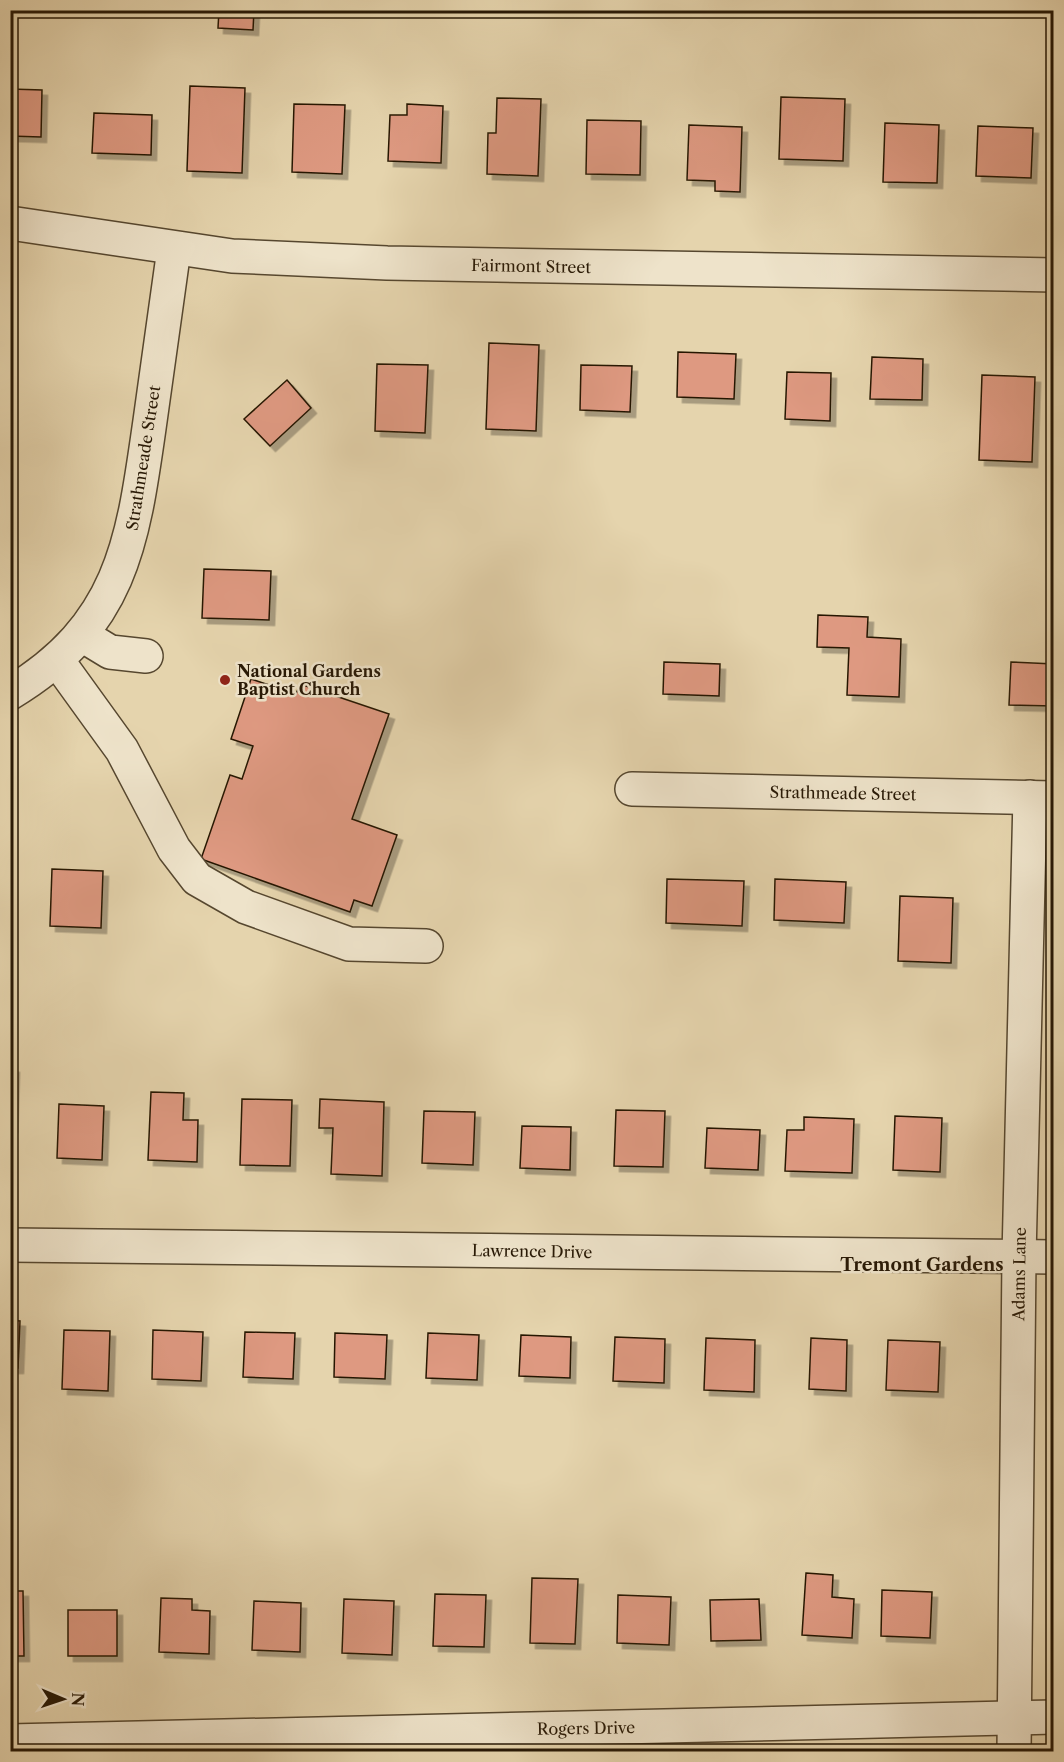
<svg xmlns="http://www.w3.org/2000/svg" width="1064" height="1762" viewBox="0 0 1064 1762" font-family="'Libre Caslon Text',serif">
	<defs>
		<filter id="shadow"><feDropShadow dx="5.5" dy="5.5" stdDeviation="0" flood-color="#0004"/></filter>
	</defs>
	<rect width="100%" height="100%" fill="#e5d4ad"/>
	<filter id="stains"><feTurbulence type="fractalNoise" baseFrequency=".00333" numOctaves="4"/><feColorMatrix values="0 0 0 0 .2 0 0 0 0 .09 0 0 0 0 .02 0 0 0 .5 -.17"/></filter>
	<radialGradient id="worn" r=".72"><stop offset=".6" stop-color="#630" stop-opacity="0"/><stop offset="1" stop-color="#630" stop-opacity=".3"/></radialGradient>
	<g fill="#de9981" stroke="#271805" stroke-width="1.5" filter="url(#shadow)">
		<polygon points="219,10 254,10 253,30 218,28"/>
		<polygon points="190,86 245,88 242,173 187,171"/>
		<polygon points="10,89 42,90 41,137 10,136"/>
		<polygon points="781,97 845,99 843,161 779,159"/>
		<polygon points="497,98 541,99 538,176 487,174 488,133 496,133"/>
		<polygon points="294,104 345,105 342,174 292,172"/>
		<polygon points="407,104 443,106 441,163 388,161 390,115 407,115"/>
		<polygon points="94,113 152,115 151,155 92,153"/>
		<polygon points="587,120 641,121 640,175 586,174"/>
		<polygon points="885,123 939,125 937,183 883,182"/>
		<polygon points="689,125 742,127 740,192 715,191 715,181 687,180"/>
		<polygon points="978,126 1033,128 1031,178 976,176"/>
		<polygon points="489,343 539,345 536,431 486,429"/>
		<polygon points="678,352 736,354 734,399 677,397"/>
		<polygon points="872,357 923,359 922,400 870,399"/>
		<polygon points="377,364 428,365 425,433 375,431"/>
		<polygon points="581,365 632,366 630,412 580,410"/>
		<polygon points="787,372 831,373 830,421 785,419"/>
		<polygon points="982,375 1035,377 1032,462 979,460"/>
		<polygon points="287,380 311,408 270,446 244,419"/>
		<polygon points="204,569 271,571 269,620 202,618"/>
		<polygon points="818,615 868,617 867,637 901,639 899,697 847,695 849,648 817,647"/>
		<polygon points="664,662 720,664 719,696 663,694"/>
		<polygon points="1011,662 1054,664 1054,706 1009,705"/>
		<polygon points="251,679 296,694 300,684 389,714 352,819 397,835 372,906 354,900 350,912 201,859 230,775 242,779 253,746 231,739"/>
		<polygon points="52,869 103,871 101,928 50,926"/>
		<polygon points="667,879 744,881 742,926 666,923"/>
		<polygon points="775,879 846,882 844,923 774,920"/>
		<polygon points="900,896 953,898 951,963 898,961"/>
		<polygon points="10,1067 14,1067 12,1127 10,1126"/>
		<polygon points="151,1092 184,1093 183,1120 198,1120 197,1162 148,1160"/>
		<polygon points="242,1099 292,1100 290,1166 240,1165"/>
		<polygon points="320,1099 384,1102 382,1176 331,1174 333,1128 319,1128"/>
		<polygon points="59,1104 104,1106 102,1160 57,1158"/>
		<polygon points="616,1110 665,1111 663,1167 614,1166"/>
		<polygon points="424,1111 475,1112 473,1165 422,1163"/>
		<polygon points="895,1116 942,1118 940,1172 893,1170"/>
		<polygon points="804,1117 854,1119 852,1173 785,1171 787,1130 804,1130"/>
		<polygon points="522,1126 571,1127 570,1170 520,1168"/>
		<polygon points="707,1128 760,1130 758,1170 705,1168"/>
		<polygon points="10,1320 20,1321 18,1368 10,1368"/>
		<polygon points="64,1330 110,1331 108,1391 62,1389"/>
		<polygon points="153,1330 203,1332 201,1381 152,1379"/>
		<polygon points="245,1332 295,1333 293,1379 243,1377"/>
		<polygon points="335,1333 387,1335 385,1379 334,1377"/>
		<polygon points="428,1333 479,1335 477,1380 426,1378"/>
		<polygon points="521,1335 571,1337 570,1378 519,1376"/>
		<polygon points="615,1337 665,1339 664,1383 613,1381"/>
		<polygon points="706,1338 755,1340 754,1392 704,1390"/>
		<polygon points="811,1338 847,1340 846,1391 809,1389"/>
		<polygon points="888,1340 940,1342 938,1392 886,1390"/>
		<polygon points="806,1573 833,1575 832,1597 854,1599 852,1638 802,1635"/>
		<polygon points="532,1578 578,1579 575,1644 530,1643"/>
		<polygon points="882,1590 932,1592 930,1638 881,1636"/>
		<polygon points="10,1591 23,1591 24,1656 10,1656"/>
		<polygon points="435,1594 486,1595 484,1647 433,1646"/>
		<polygon points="618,1595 671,1597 669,1645 617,1643"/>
		<polygon points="161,1598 192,1599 192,1610 210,1611 209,1654 159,1652"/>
		<polygon points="344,1599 394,1601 392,1655 342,1653"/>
		<polygon points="759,1599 761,1640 711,1641 710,1600"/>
		<polygon points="254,1601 301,1603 300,1652 252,1650"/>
		<rect x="68" y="1610" width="49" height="46"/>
	</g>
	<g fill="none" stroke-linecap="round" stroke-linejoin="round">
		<g stroke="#56472f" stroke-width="36">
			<g id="minor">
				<polyline points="10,223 232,256 387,263 1054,275"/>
				<polyline points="82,635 110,652 146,656"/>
				<polyline points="57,660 122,750 174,849 197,879 246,907 349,944 426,946"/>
				<path d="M10,693C123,625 133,541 150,421C158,364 166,307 174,249"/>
				<polyline points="632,789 1054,798"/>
				<polyline points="10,1245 1054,1257"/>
				<polyline points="10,1741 1054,1717"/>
				<polyline points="1014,1752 1019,1257 1030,797"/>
			</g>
		</g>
		<use href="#minor" stroke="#eee3ca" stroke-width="33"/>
	</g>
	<circle fill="#8f2418" stroke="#eee3ca" stroke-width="2" cx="225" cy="680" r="6"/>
	<g text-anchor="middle" stroke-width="5" stroke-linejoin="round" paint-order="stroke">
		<g font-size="16" fill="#271805" stroke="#eee3ca">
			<text transform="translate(531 266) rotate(1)" y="6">Fairmont Street</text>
			<text transform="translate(143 458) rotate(-81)" y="6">Strathmeade Street</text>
			<text transform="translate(843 793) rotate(1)" y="6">Strathmeade Street</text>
			<text transform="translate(532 1251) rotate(1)" y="6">Lawrence Drive</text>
			<text transform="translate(1019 1274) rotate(-89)" y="6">Adams Lane</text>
			<text transform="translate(586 1728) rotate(-1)" y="6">Rogers Drive</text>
		</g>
		<g font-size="16" font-weight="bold" fill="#271805" stroke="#eee3ca" text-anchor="start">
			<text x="237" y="677">National Gardens<tspan x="237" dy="18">Baptist Church</tspan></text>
		</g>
		<g font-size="18" font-weight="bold" fill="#271805" stroke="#eee3ca">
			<text x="922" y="1271">Tremont Gardens</text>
		</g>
	</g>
	<rect width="1064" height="1762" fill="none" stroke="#e5d4ad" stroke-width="36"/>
	<rect x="12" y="12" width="1040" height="1738" fill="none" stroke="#271805" stroke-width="3"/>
	<rect x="18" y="18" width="1028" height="1726" fill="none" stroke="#271805" stroke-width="1.5"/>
	<g transform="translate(63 1699) rotate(92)" stroke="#eee3ca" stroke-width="4.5" paint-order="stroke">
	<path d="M0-4.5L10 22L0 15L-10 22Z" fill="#271805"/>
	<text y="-9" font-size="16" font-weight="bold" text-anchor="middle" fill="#271805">N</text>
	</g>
	<rect width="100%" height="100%" filter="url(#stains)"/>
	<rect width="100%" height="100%" fill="url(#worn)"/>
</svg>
